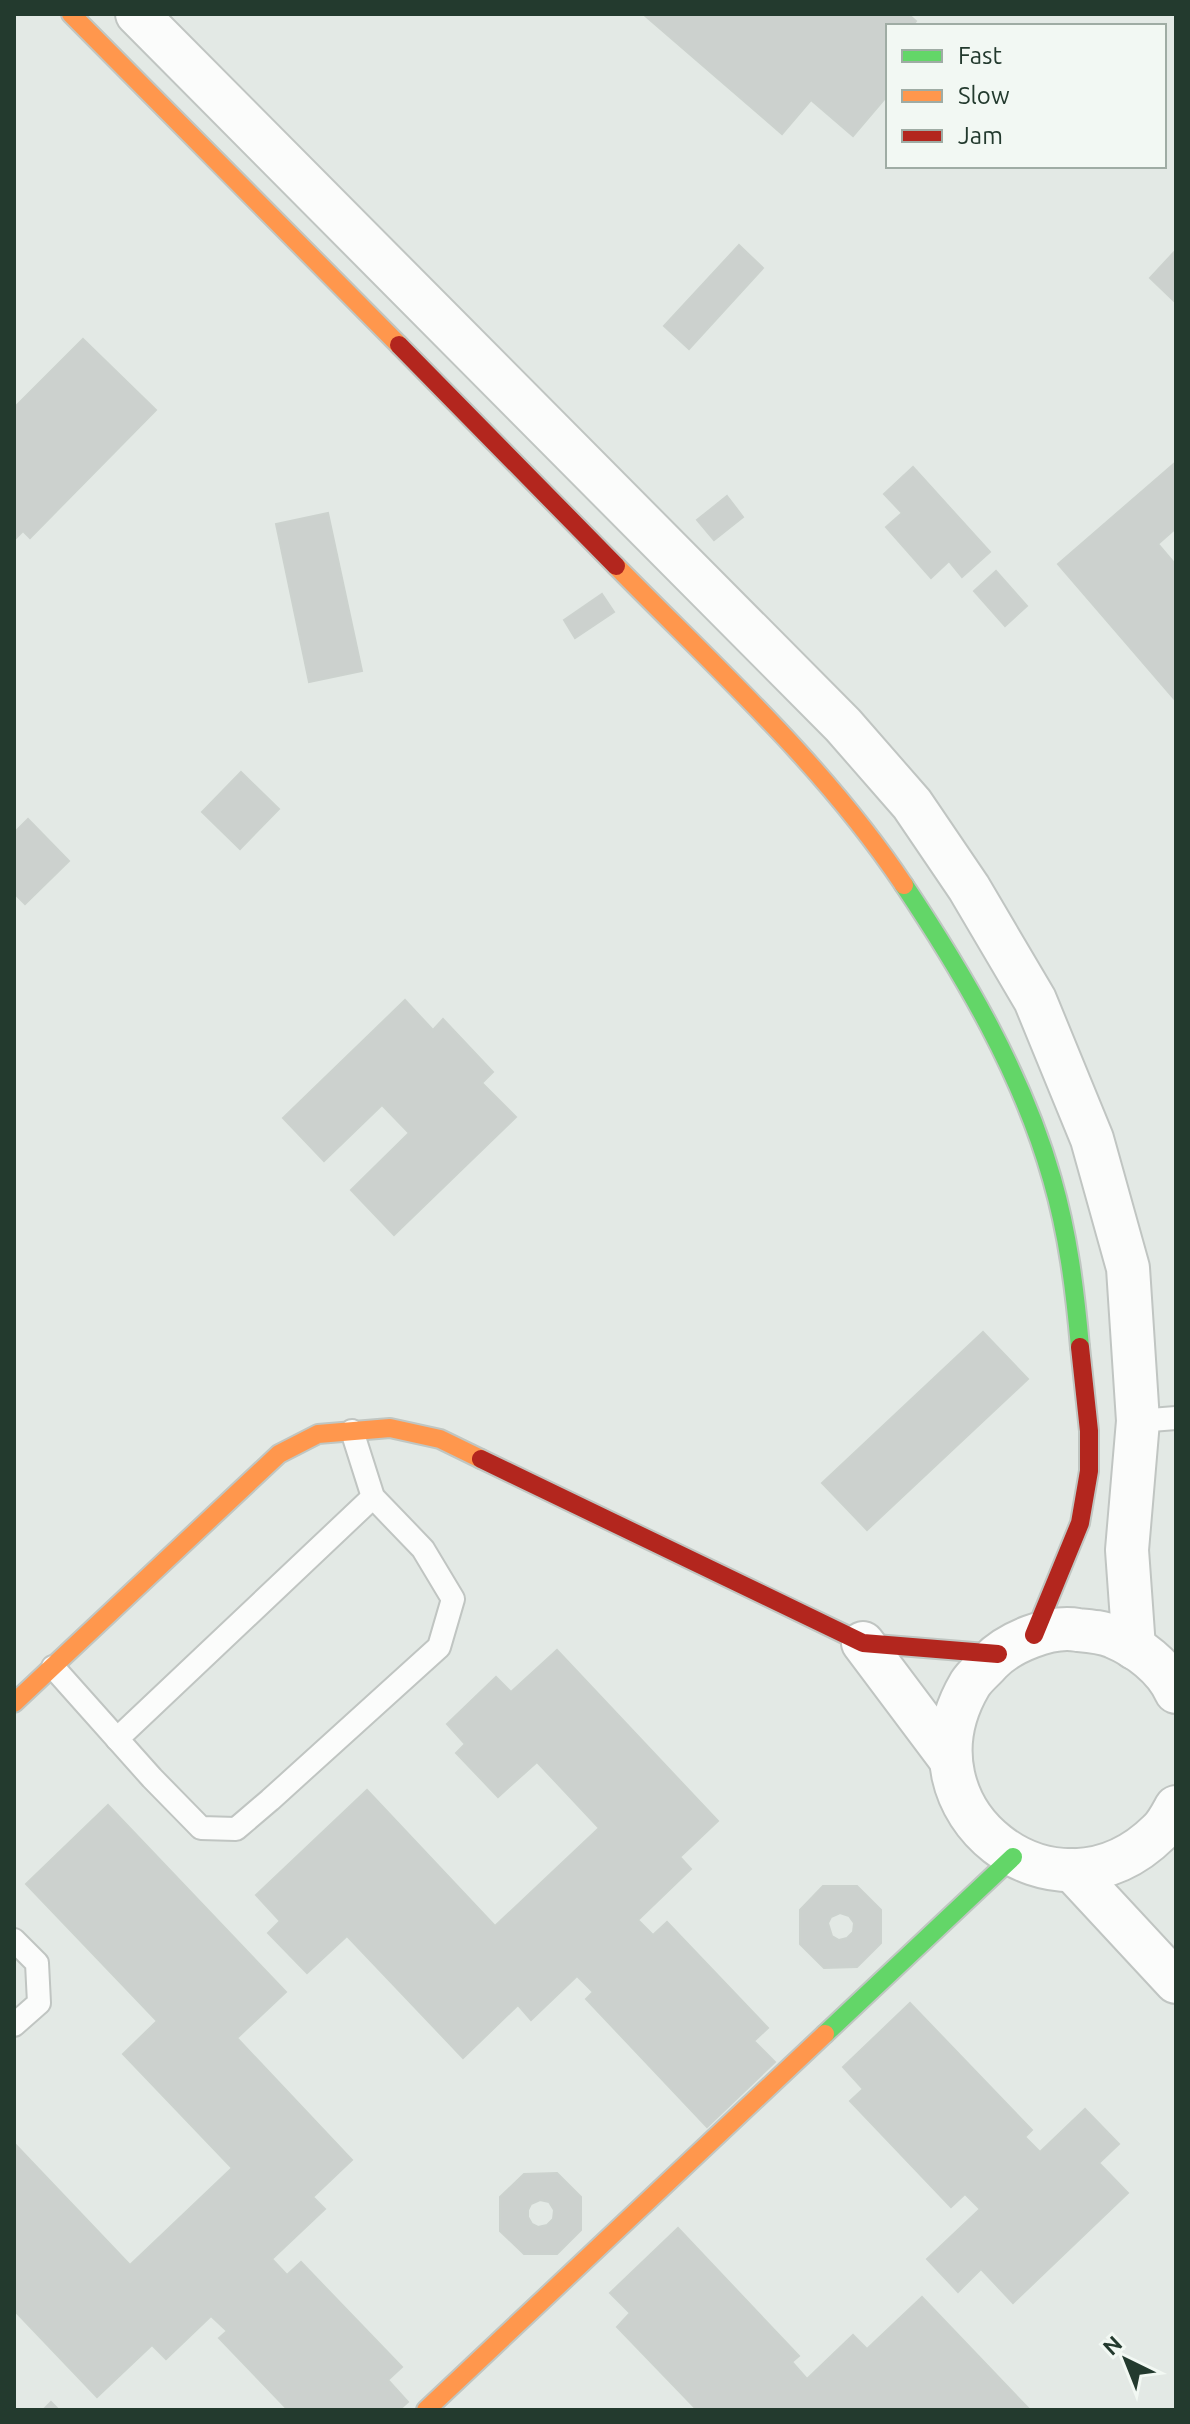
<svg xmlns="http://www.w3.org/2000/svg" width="1190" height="2424" viewBox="0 0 1190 2424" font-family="Ubuntu,sans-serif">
	<rect width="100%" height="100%" fill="#e3e9e5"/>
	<g fill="#ccd1ce" stroke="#ccd2ce" stroke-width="2" fill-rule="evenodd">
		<polygon points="643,14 908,14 916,21 912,26 888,26 888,95 853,136 811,100 782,134"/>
		<polygon points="739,245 763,268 689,349 664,326"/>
		<polygon points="1176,250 1176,303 1150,278"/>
		<polygon points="83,339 156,410 30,538 23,531 14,540 14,408"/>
		<polygon points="1176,462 1176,528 1158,544 1176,565 1176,701 1058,564"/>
		<polygon points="913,467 990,552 962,577 949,561 931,578 886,527 902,513 884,494"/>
		<polygon points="727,496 743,517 714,540 697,520"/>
		<polygon points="328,513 362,671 309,682 276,524"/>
		<polygon points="996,571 1027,606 1005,626 974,591"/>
		<polygon points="602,594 614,612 575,638 564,620"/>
		<polygon points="241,772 279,809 240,849 202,812"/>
		<polygon points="28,819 69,861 25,904 14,893 14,833"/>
		<polygon points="405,1000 433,1030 443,1019 493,1072 482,1083 516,1117 394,1235 351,1190 409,1133 382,1105 324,1161 283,1118"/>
		<polygon points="983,1332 1028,1379 867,1530 822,1483"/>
		<polygon points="557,1650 718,1821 680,1857 691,1869 638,1920 653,1935 667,1922 768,2028 754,2041 775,2062 707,2127 586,1999 593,1992 577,1976 531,2020 518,2005 463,2058 347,1936 307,1973 268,1933 280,1921 256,1895 367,1790 495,1926 599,1828 537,1762 498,1797 456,1753 465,1744 447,1724 496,1677 511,1692"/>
		<polygon points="108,1805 286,1992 237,2038 352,2160 313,2197 325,2209 272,2259 287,2275 301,2262 402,2367 388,2380 408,2402 399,2410 288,2410 219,2338 227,2331 211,2316 166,2359 152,2345 97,2397 14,2310 14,2143 130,2265 232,2168 123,2054 157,2021 26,1884"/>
		<path d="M823,1886H857L881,1910V1943L857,1967L824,1968L800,1944V1910ZM840,1913L849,1916L854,1923L853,1932L847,1938L839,1940L832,1936L828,1923L831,1917Z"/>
		<polygon points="910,2003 1032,2130 1025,2137 1040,2152 1085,2109 1119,2144 1099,2163 1128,2193 1013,2303 981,2269 958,2292 927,2259 980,2209 965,2194 951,2207 850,2101 863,2089 843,2067"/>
		<path d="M557,2173L581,2197V2230L557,2254H524L500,2231V2197L524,2174ZM540,2200L549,2202L554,2210L553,2219L547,2225L538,2227L532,2224L528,2217V2210L531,2204Z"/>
		<polygon points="678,2228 799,2356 792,2362 807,2379 853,2335 867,2349 922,2297 1030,2410 697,2410 617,2327 630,2313 610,2293"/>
		<polygon points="51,2402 59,2410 43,2410"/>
	</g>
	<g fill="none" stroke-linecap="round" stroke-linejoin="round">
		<g stroke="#c0c5c2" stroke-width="26">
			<g id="lane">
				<polyline points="1138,1421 1176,1418"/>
				<polyline points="53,1667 152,1778 201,1828 236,1829 270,1800 439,1647 453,1599 423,1549 373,1497 352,1431"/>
				<polyline points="117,1739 373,1497"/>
				<polyline points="14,1940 37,1963 39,2003 14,2025"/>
			</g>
		</g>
		<g stroke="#c0c5c2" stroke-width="46">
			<g id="street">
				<polyline points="137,14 843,725 912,804 969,888 1035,1000 1092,1139 1128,1268 1138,1421 1127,1550 1134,1648"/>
				<polyline points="863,1643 950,1759"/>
				<path d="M1176,1692C1165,1667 1138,1647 1114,1637C1103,1632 1090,1631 1078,1630C1051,1625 1009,1642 990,1662C984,1669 975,1676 970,1684C895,1811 1055,1935 1159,1832C1166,1826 1171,1816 1176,1807"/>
				<polyline points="1072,1870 1176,1982"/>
			</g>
		</g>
		<g stroke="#c0c6c2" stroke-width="22">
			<g id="fast">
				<path d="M904,885C964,975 1022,1073 1052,1179C1068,1234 1075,1290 1080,1347"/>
				<polyline points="825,2034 1013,1857"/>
			</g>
		</g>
		<g stroke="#c0c6c2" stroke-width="22">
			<g id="slow">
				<polyline points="71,14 399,345"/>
				<path d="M616,566C716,668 824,765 904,885"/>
				<polyline points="14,1703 279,1454 318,1434 390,1428 440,1439 481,1459"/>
				<polyline points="426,2410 825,2034"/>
			</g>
		</g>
		<g stroke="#c0c6c2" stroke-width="22">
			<g id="jam">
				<polyline points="399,345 616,566"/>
				<polyline points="481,1459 863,1643 998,1654"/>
				<polyline points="1034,1635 1080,1523 1089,1471 1089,1431 1080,1347"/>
			</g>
		</g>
		<use href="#lane" stroke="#fbfcfb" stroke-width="22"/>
		<use href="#street" stroke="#fbfcfb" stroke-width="42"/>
		<use href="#fast" stroke="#63d668" stroke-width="18"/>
		<use href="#slow" stroke="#ff974d" stroke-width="18"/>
		<use href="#jam" stroke="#b3261e" stroke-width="18"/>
	</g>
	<rect width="1190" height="2424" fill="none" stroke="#233a2e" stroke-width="32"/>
	<rect x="886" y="24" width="280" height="144" fill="#f2f8f3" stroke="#9faca4" stroke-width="2"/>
	<rect x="902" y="50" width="40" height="12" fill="#63d668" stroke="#9faca4" stroke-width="2"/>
	<text x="958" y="64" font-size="24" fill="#233a2e">Fast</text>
	<rect x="902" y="90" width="40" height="12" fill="#ff974d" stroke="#9faca4" stroke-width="2"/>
	<text x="958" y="104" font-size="24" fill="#233a2e">Slow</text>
	<rect x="902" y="130" width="40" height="12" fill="#b3261e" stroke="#9faca4" stroke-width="2"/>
	<text x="958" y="144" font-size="24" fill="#233a2e">Jam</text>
	<g transform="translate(1126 2360) rotate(317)" stroke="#f2f8f3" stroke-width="6" paint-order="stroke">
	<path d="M0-6L14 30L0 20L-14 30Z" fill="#233a2e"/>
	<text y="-12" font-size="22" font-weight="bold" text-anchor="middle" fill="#233a2e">N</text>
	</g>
</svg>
